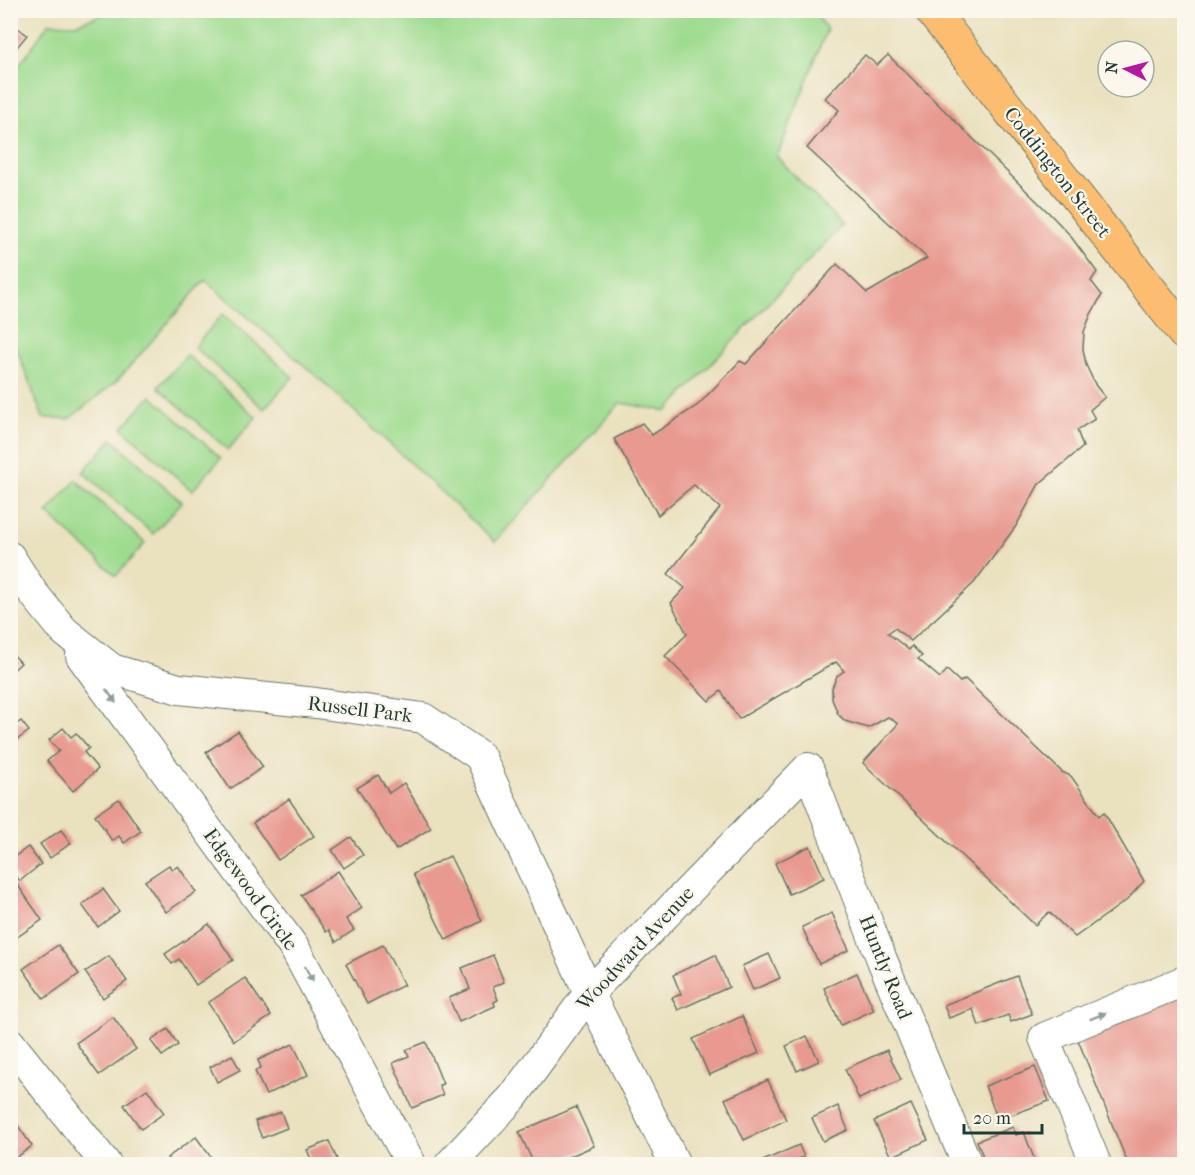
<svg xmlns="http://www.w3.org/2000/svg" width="1195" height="1175" viewBox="0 0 1195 1175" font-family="'IM FELL French Canon',serif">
	<rect width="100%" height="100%" fill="#fbf7ec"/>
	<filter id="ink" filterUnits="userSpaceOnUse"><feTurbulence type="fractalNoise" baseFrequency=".0167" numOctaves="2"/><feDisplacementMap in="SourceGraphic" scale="12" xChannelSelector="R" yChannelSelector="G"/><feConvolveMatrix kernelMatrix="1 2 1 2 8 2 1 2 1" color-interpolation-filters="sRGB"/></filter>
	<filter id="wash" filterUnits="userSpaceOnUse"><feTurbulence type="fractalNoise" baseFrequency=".008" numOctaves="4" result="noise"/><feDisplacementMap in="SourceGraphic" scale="24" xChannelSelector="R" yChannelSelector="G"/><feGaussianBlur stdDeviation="1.35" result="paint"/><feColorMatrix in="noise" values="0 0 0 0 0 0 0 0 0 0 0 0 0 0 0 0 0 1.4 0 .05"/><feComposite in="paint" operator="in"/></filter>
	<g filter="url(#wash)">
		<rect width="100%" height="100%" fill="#eae1bf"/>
		<g fill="#9edb8f" stroke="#5e8c62" stroke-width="1.5">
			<polygon points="116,10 813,11 827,29 777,157 842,225 667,411 620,403 495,542 323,382 205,280 117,381 69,419 43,418 11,334 10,78 49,23 75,24"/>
			<polygon points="223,314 293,377 264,409 194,347"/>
			<polygon points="187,355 256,417 228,450 158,387"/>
			<polygon points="151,396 221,458 192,491 122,428"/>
			<polygon points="112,439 182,502 153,534 83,472"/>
			<polygon points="76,480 145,543 116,576 47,513"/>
		</g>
		<g id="blocks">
			<g fill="#e89990">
				<polygon points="10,22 27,35 10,56"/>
				<polygon points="865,55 877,65 888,55 1049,213 1069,234 1097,272 1091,281 1102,295 1091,314 1084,332 1083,349 1086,365 1096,386 1105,397 1090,410 1095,419 1077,430 1083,447 1039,484 1016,526 974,583 911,641 895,628 888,633 909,650 912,646 922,656 918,659 940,678 947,670 960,682 965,679 1062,772 1071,776 1099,816 1104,812 1144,881 1127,900 1075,937 1049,912 1035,925 863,763 898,724 888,717 868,728 845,721 838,714 832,699 832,688 837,676 844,671 836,662 739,719 721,691 709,701 665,656 687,634 671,603 685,588 668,574 720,508 694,485 658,515 614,439 642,423 652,435 698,405 740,361 746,364 837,264 867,293 927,258 807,148 839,110 825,98"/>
				<polygon points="10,651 21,663 10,673"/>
				<polygon points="21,721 29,731 14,742 10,737 10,729"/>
				<polygon points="63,728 71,737 76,733 89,748 84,752 98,769 73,791 47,761 59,751 49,740"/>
				<polygon points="238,731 263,767 230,789 206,752"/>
				<polygon points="378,775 389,793 404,783 431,828 396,850 357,788"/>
				<polygon points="119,799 141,831 124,843 119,836 112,841 95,815"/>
				<polygon points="289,799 314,836 278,860 253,823"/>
				<polygon points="61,830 71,843 50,858 40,844"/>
				<polygon points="351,837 363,855 344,868 332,850"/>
				<polygon points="810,846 824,878 789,894 775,863"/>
				<polygon points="28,847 41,864 20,881 10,869 10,860"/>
				<polygon points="450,856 482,921 446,940 413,874"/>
				<polygon points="169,865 172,870 178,866 196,892 166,912 145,881"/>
				<polygon points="338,871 362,908 346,919 354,930 336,942 329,930 326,932 301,895"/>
				<polygon points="17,884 42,920 10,942 10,889"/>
				<polygon points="103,889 119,911 98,927 82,905"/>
				<polygon points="832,913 849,950 819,964 802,927"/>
				<polygon points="209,924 233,960 196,985 179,959 172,964 165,954"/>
				<polygon points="58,945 79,974 44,999 23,969"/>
				<polygon points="383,945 404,985 367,1004 346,964"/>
				<polygon points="769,954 780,978 753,990 742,966"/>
				<polygon points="493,955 504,982 493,987 498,1000 494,1002 495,1006 459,1022 449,998 470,989 462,968"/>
				<polygon points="715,955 729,987 678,1010 672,998 681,994 673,975"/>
				<polygon points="109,956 127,981 103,998 85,972"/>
				<polygon points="857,973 874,1010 841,1025 824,988"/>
				<polygon points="1017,976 1032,1014 1011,1022 1008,1015 979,1026 973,1009 949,1018 944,1005"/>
				<polygon points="245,978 271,1016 234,1041 208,1003"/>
				<polygon points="1184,992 1184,1164 1128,1164 1076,1035"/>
				<polygon points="742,1016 759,1053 709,1075 693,1039"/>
				<polygon points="113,1017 136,1049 99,1075 76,1043"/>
				<polygon points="168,1029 178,1045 162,1056 151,1041"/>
				<polygon points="807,1036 819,1061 797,1071 786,1046"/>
				<polygon points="426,1042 443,1084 439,1085 443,1095 412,1108 393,1063 409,1056 406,1050"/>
				<polygon points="293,1044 308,1075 266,1095 255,1071 261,1068 258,1060"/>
				<polygon points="887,1050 901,1080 859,1099 845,1069"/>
				<polygon points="232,1055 240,1070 217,1082 210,1067"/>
				<polygon points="1035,1067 1049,1101 998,1120 985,1086"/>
				<polygon points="768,1080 786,1120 744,1140 725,1099"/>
				<polygon points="147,1089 164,1113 141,1129 124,1105"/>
				<polygon points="911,1104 928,1140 891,1157 874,1121"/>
				<polygon points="838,1106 848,1130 823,1141 812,1118"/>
				<polygon points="576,1107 594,1146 552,1164 534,1164 519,1132"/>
				<polygon points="281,1112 287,1128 262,1138 255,1121"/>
				<polygon points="14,1120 32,1146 10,1162 10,1122"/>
				<polygon points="1013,1127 1016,1135 1024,1132 1035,1161 1025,1164 986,1164 977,1141"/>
				<polygon points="196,1137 216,1164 172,1164 167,1158"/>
				<polygon points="329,1141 339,1164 313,1164 307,1150"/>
				<polygon points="799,1145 804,1157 794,1161 795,1164 756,1164"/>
			</g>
		</g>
	</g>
	<g filter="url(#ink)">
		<use href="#blocks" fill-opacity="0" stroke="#667665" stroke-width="1.5"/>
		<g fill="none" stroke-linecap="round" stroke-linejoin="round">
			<g stroke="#667665" stroke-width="32">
				<g id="minor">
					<polyline points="10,557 33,593 64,631 112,669 179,689 316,703 423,718 480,756 589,993 675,1164"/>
					<polyline points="81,656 295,949 411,1164"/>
					<polyline points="10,1043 106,1164"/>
					<polyline points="450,1164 513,1097 589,993 808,768 882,960 967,1164"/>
					<polyline points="1096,1164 1044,1038 1184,981"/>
				</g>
			</g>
			<g stroke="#667665" stroke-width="35">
				<polyline id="major" points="931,10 1184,333"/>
			</g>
			<use href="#minor" stroke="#fff" stroke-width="30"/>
			<use href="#major" stroke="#fcbd6f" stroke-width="33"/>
		</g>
		<defs><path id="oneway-solid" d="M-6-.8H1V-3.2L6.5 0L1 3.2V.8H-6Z" transform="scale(1.5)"/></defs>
		<g fill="#8f9e9a">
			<use href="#oneway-solid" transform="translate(111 696) rotate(54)"/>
			<use href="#oneway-solid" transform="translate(309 974) rotate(62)"/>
			<use href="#oneway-solid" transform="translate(1098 1016) rotate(-22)"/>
		</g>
	</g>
	<g text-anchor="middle" stroke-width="4.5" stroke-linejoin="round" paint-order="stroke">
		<g font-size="20" fill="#1f3d34" stroke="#fbf7ec">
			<text transform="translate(1058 172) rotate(52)" y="7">Coddington Street</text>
			<text transform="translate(360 709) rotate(7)" y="7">Russell Park</text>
			<text transform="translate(251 889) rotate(54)" y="7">Edgewood Circle</text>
			<text transform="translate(635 948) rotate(-47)" y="7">Woodward Avenue</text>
			<text transform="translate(886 967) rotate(68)" y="7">Huntly Road</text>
		</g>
	</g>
	<rect width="1195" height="1175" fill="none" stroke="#fbf7ec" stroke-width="36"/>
	<g transform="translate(1126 69) rotate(276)"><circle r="28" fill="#fbf7ec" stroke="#a3ada2" stroke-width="1.5"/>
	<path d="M0-4.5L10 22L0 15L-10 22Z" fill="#b5179e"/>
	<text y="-9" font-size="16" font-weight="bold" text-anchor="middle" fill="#1f3d34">N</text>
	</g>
	<path d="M964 1124v9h78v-9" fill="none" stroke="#1f3d34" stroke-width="3"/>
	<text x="973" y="1124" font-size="18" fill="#1f3d34" stroke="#fbf7ec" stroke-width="4.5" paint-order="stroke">20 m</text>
</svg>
